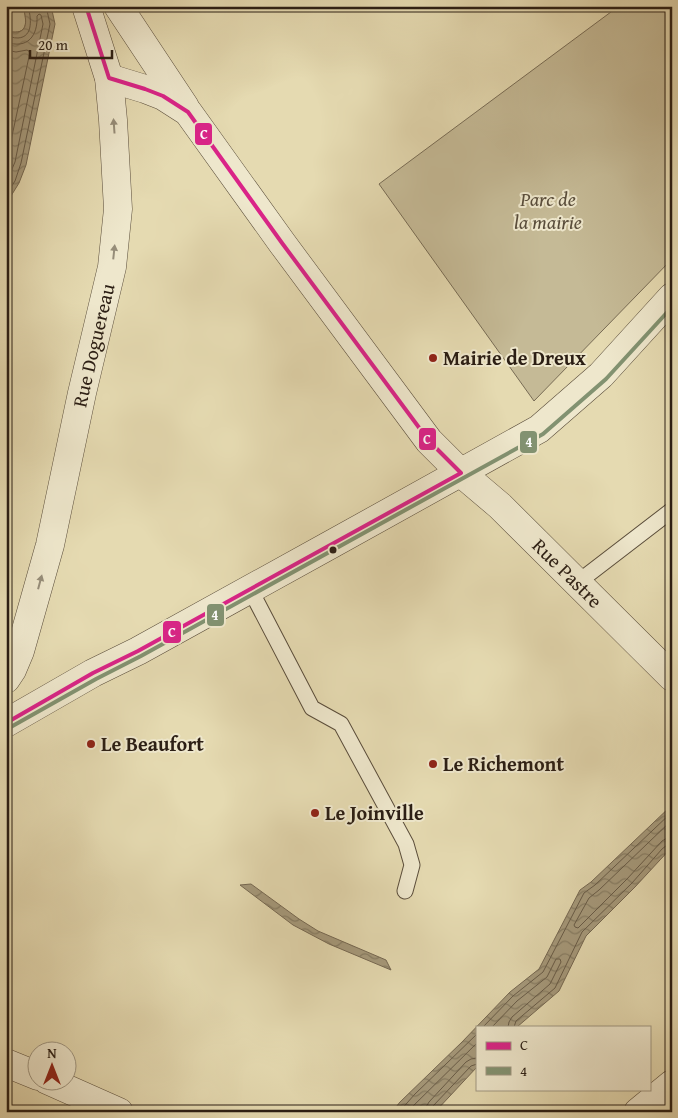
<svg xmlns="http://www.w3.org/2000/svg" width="678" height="1118" viewBox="0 0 678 1118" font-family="'Gentium Book Plus',serif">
	<defs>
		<pattern id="water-waves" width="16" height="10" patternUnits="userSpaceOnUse" patternTransform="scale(1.25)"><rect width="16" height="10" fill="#a69a7c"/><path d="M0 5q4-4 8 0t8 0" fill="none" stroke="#877d64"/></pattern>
	</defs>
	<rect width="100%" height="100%" fill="#e5dab1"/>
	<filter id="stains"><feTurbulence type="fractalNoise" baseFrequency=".004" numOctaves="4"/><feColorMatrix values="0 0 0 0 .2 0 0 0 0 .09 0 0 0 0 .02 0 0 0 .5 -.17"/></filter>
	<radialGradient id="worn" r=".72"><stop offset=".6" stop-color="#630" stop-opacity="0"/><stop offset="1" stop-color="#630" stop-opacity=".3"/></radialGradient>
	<g fill="#c5ba96" stroke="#786c55">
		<path d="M6,6H23C26,18 30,34 12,32L6,27Z"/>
		<polygon points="619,6 672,6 672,259 534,401 379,184"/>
	</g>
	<g fill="url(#water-waves)" stroke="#756852">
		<path d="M23,6H51L55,24L26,165L19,183L6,204V27L12,32C30,34 26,18 23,6Z"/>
		<polygon points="672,805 672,847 635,887 586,936 559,991 517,1027 477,1027 477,1067 435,1112 392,1112 400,1102 462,1042 510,992 539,969 580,890 591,882"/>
		<polygon points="251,884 299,919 318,931 386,960 391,970 329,944 293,925 240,885"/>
	</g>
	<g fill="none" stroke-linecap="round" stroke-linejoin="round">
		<g stroke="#685c48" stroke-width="1">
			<path d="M6,34C10,37 13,38 18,38C34,37 31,17 28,6"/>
			<path d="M6,42C28,50 38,35 37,16L39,14L41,15L43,24L15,162L6,183"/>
			<polyline points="6,50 16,52 27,50 30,52 6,164"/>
			<polyline points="6,195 15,181 21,163 50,24 46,6"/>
			<polyline points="672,820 599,890 589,898 574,925 575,927 578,928 627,879 662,841 667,838 672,838"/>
			<polyline points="483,1027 513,996 543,972 584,893 595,885 672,812"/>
			<polyline points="492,1027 517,1001 547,977 556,959 560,959 561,962 550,984 512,1017 509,1022 508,1027"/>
			<polyline points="514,1027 516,1021 555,988 582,932 632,883 662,849 667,845 672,844"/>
			<polyline points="399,1112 415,1094 477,1034"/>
			<polyline points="407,1112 477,1043"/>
			<polyline points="426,1112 426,1107 429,1102 466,1062 471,1059 477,1058"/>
			<polyline points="432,1112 433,1106 471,1066 477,1064"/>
		</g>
		<g stroke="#5a4d3b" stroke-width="17">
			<g id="service">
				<polyline points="577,583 672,510"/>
				<polyline points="250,589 312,708 341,724 406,844 412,865 405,891"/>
			</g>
		</g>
		<g stroke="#5a4d3b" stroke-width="29">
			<g id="minor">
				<polyline points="118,6 185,107"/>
				<path id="s1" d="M109,78L145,89L163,96L188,112L282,243L429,441L461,473L500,506L672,677"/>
				<polyline points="638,1112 672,1084"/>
			</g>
		</g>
		<g stroke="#5a4d3b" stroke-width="29">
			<g id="tertiary">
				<path id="s2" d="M6,679L12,670L20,651L50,545L82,393L112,267L118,209L113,120L109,78L86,6"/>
				<polyline points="6,723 93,673 138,651 330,545 539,429 601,375 672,297"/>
				<polyline points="6,1063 38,1076"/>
				<polyline points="47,1080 119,1112"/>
			</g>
		</g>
		<use href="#service" stroke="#eee7cc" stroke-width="15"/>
		<use href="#minor" stroke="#eee7cc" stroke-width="28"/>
		<use href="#tertiary" stroke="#eee7cc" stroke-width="28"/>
		<g stroke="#eee7cc" stroke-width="8">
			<polyline id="bus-1" points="6,723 93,673 138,651 461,473 429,441 282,243 188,112 163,96 145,89 109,78 86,6"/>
		</g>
		<g stroke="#eee7cc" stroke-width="8">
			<polyline id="bus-2" points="9,728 96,679 141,656 543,434 606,379 672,307"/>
		</g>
		<use href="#bus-1" stroke="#da2488" stroke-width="4"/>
		<use href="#bus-2" stroke="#829271" stroke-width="4"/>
	</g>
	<defs><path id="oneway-solid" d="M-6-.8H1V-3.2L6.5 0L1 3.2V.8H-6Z" transform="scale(1.25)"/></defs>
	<g fill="#968d79">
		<use href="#oneway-solid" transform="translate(114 126) rotate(-94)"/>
		<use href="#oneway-solid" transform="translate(114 252) rotate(-84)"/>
		<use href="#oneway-solid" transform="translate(40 582) rotate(-75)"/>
	</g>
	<g fill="#8f2418" stroke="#eee7cc" stroke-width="2">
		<circle cx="433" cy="358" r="5"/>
		<circle cx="91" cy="744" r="5"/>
		<circle cx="433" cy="764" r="5"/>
		<circle cx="315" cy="813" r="5"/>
	</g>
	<circle fill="#2b1e14" stroke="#eee7cc" stroke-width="2" cx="333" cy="550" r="4.5"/>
	<g text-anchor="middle" stroke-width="4" stroke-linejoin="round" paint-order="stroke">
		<g font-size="20" font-style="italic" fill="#594d3b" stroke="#eee7cc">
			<text x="548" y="206">Parc de<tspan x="548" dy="23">la mairie</tspan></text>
		</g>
		<g font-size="20" fill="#2b1e14" stroke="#eee7cc">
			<text dy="7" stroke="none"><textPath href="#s2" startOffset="346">Rue Doguereau</textPath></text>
			<text dy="7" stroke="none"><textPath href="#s1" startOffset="686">Rue Pastre</textPath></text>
		</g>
		<g font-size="20" font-weight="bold" fill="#2b1e14" stroke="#eee7cc" text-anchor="start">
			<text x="443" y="365">Mairie de Dreux</text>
			<text x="101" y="751">Le Beaufort</text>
			<text x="443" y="771">Le Richemont</text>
			<text x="325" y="820">Le Joinville</text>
		</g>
	</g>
	<g stroke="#eee7cc" stroke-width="2">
		<rect x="194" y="122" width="19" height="24" rx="5" fill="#da2488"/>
		<rect x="418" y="427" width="19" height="24" rx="5" fill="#da2488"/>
		<rect x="519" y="430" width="19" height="24" rx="5" fill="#829271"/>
		<rect x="206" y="603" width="19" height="24" rx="5" fill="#829271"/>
		<rect x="162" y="620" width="20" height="24" rx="5" fill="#da2488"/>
	</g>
	<g font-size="14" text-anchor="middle" font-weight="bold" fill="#fff">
		<text x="204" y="139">C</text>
		<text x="427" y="444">C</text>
		<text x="529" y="447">4</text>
		<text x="215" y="620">4</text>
		<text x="172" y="637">C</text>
	</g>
	<rect width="678" height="1118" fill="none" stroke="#e5dab1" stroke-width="25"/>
	<rect x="8" y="8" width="663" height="1103" fill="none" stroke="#2b1e14" stroke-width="2.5"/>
	<rect x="12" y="12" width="653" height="1093" fill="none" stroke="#2b1e14"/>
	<rect x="476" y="1026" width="175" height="65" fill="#eee7cc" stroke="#a09782"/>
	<rect x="486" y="1042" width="25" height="8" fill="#da2488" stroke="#a09782"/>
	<text x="520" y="1050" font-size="15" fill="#2b1e14">C</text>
	<rect x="486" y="1067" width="25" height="8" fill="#829271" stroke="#a09782"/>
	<text x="520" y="1076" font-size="15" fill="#2b1e14">4</text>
	<g transform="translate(52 1066)"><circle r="24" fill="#eee7cc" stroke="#a09782"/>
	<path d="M0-4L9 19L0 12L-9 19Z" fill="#8f2418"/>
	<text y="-8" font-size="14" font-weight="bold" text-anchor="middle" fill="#2b1e14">N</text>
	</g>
	<path d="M30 50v8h82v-8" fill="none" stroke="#2b1e14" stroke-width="2.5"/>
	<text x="38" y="50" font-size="15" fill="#2b1e14" stroke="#eee7cc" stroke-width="4" paint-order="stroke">20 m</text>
	<rect width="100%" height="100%" filter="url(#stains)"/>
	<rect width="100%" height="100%" fill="url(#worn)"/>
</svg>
